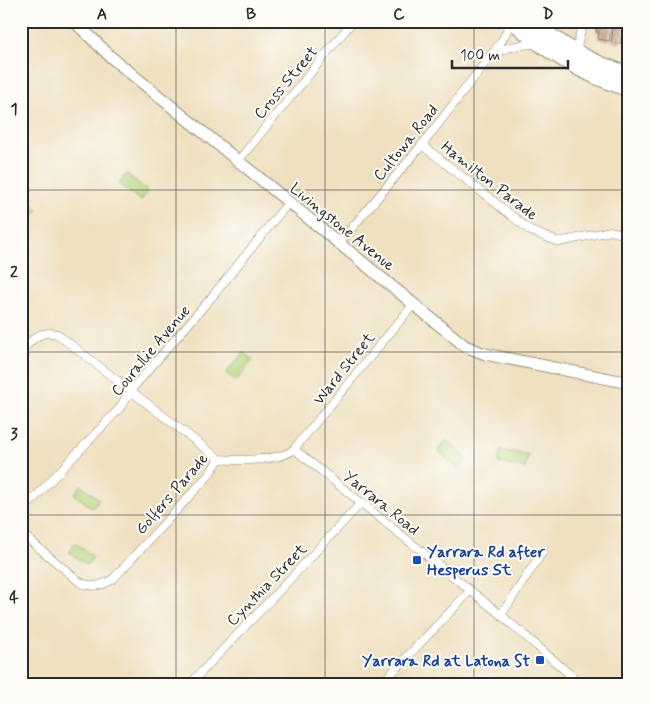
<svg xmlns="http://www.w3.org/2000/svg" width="650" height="705" viewBox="0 0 650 705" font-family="Mynerve,sans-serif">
	<defs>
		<pattern id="building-cross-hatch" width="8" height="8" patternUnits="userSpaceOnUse" patternTransform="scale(1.25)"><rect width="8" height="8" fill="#c79b82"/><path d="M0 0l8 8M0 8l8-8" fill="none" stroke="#a27f6b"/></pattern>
	</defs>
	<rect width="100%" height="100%" fill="#fdfcf7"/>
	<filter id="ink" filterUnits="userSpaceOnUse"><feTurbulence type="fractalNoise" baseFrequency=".02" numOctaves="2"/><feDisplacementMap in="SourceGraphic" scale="10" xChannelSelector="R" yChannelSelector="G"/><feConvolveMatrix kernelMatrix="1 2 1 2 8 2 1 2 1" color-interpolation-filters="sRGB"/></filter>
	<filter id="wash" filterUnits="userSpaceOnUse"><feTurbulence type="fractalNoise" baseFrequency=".0096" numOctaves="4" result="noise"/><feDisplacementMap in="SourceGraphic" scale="20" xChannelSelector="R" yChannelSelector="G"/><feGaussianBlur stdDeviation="1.12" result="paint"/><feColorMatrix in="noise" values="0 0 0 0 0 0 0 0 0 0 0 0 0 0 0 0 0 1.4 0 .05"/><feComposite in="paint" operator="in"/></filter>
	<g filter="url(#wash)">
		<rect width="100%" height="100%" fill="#efe0c0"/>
		<g fill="#b4d57d" stroke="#708054">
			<polygon points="127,174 148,191 141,201 119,184"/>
			<polygon points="21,193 38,210 29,220 21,212"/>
			<polygon points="21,219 33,230 24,240 21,237"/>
			<polygon points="244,352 253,360 236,381 226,373"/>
			<polygon points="447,440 467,459 458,469 438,450"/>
			<polygon points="501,450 528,455 525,468 498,463"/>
			<polygon points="81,485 99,499 92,508 74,494"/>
			<polygon points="75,543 93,557 87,565 69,552"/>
		</g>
		<g id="blocks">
			<g fill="url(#building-cross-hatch)">
				<polygon points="598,21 612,24 609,41 598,39 599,32 596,32"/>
				<polygon points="614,25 626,27 624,37 622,36 620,44 611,42"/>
			</g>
		</g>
	</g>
	<g filter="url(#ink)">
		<use href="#blocks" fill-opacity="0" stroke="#8d8676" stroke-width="1"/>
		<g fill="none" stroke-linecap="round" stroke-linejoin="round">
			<g stroke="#8d8676" stroke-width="9">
				<g id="street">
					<polyline points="576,52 583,21"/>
					<path d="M493,55C506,46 521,44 537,44"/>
					<polyline points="422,145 531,231 559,242 611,231 629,236"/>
					<polyline points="238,161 353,21"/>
					<polyline points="340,242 422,145 501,42 512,21"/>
					<path d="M21,351C33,339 39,330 57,334L219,459C236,461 282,461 294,449L413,305"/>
					<polyline points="294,449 501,615 581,684"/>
					<polyline points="21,512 119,409 131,390 211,298 288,203"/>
					<path d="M21,533L81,583C94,588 101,586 113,579L208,476L219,459"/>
					<polyline points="501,615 543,551"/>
					<polyline points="190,684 278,592 361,503"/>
					<polyline points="381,684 470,591"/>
				</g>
			</g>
			<g stroke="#8d8676" stroke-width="13">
				<polyline id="secondary" points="74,21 112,58 465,346 485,354 629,383"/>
			</g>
			<g stroke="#8d8676" stroke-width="17">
				<g id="highway">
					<path d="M513,21C547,53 585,75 629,89"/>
					<path d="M533,21C560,46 594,64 629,74"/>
				</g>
			</g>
			<use href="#street" stroke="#fff" stroke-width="8"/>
			<use href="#secondary" stroke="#fff" stroke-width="11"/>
			<use href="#highway" stroke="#fff" stroke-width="15"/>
		</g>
	</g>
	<path fill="none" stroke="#2b2b2b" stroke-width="1" stroke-opacity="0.55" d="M176,21V684M325,21V684M474,21V684M21,190H629M21,352H629M21,515H629"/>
	<g fill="#1a4fb4" stroke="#fdfcf7" stroke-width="2">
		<rect x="412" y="555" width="10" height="10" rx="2.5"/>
		<rect x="535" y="655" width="10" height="10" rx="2.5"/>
	</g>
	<g text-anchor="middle" stroke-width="4" stroke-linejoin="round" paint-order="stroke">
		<g font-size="16" fill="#2b2b2b" stroke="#fdfcf7">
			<text transform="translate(285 82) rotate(-50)" y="6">Cross Street</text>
			<text transform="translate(405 142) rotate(-51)" y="6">Cultowa Road</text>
			<text transform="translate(490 180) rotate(38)" y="6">Hamilton Parade</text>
			<text transform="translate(343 226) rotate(39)" y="6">Livingstone Avenue</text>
			<text transform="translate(150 350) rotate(-50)" y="6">Courallie Avenue</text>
			<text transform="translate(343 368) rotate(-51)" y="6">Ward Street</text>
			<text transform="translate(171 493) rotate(-49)" y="6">Golfers Parade</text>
			<text transform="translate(382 502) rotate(39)" y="6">Yarrara Road</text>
			<text transform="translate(266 584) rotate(-46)" y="6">Cynthia Street</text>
		</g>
		<g font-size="16" font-weight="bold" fill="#164399" stroke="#fdfcf7" text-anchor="start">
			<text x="427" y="557">Yarrara Rd after<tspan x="427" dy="18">Hesperus St</tspan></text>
			<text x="530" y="666" text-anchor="end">Yarrara Rd at Latona St</text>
		</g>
	</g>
	<rect width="650" height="705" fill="none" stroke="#fdfcf7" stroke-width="55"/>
	<path d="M452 60v8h116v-8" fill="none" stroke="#2b2b2b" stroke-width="2.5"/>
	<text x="460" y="60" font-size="15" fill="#2b2b2b" stroke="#fdfcf7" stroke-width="4" paint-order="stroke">100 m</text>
	<rect x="28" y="28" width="594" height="650" fill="none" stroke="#2b2b2b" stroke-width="2"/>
	<g font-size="16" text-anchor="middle" font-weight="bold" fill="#2b2b2b">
		<text x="102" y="19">A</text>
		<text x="251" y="19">B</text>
		<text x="399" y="19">C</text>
		<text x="548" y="19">D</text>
		<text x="14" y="114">1</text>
		<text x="14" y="277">2</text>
		<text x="14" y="439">3</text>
		<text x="14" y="602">4</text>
	</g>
</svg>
